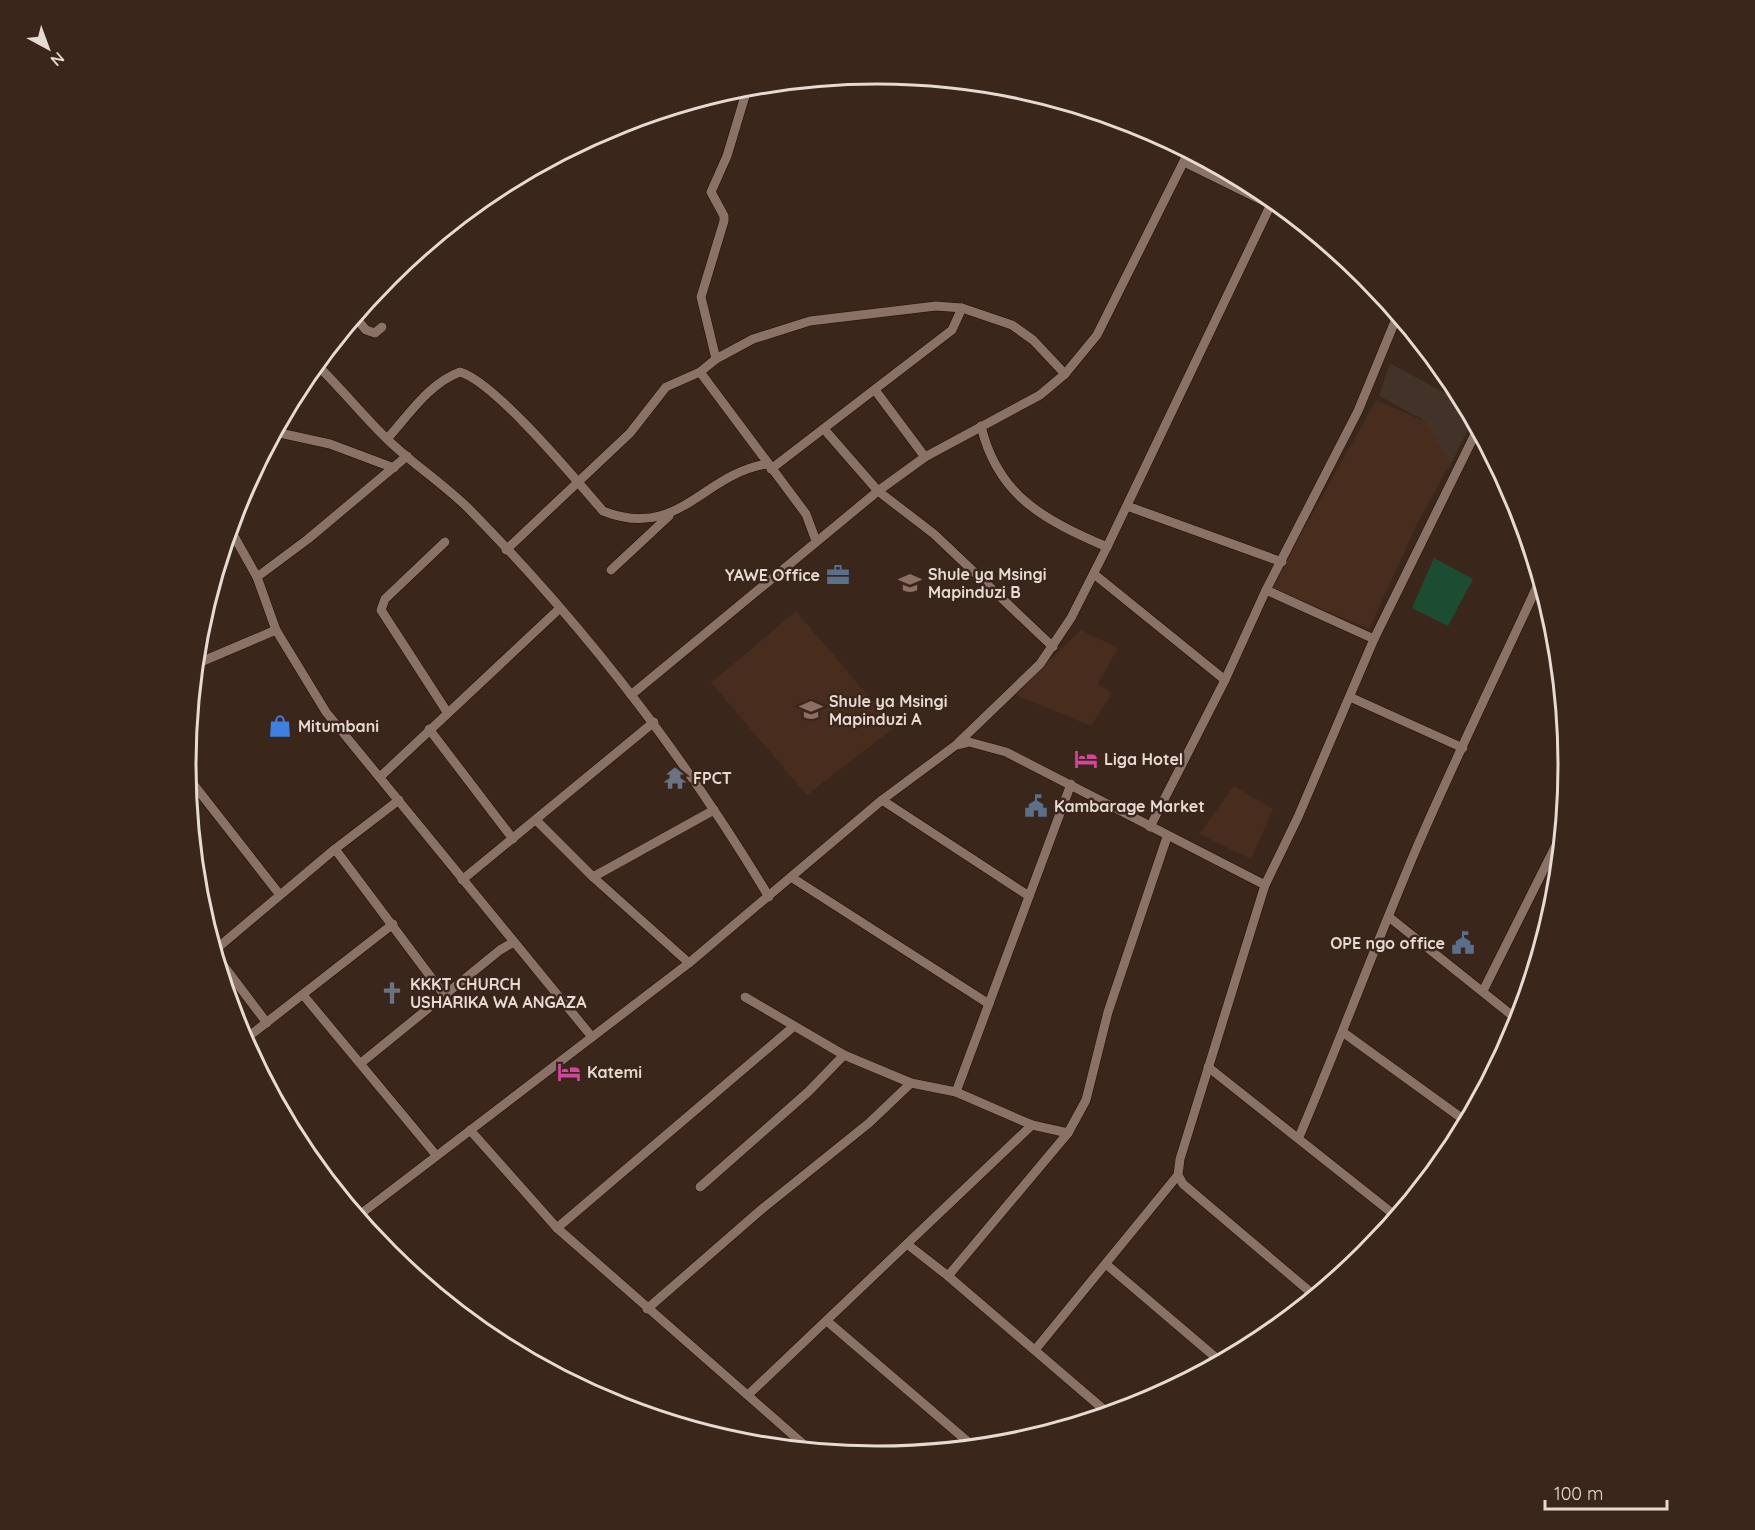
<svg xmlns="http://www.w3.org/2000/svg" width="1755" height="1530" viewBox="0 0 1755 1530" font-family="Quicksand,sans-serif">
	<rect width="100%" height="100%" fill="#3a261b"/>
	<polygon fill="#423228" points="1390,363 1465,404 1473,419 1448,470 1415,446 1422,419 1379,396"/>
	<g fill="#482d1f">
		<polygon points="1376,400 1426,422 1450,464 1417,524 1369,629 1271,588"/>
		<polygon points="796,611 895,727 807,795 711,683"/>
		<polygon points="1081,630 1118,648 1098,684 1112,693 1091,726 1014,694"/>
		<polygon points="1234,786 1273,809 1251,859 1199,834"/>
	</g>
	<polygon fill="#1c4d33" points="1434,558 1473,579 1448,626 1412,608"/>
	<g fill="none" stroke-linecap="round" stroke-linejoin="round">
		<g stroke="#200e05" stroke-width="10">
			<g id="street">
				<polyline points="1025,91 1027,97"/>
				<polyline points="1184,162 1292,215"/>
				<polyline points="355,317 366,330 375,333 382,327"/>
				<polyline points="716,359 701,297 724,221 724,216 711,192 727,156 748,86"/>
				<path d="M316,364C341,388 363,416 388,440C414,465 445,485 470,510C585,627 685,757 769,897"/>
				<polyline points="700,372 806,514 816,541"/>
				<polyline points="875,390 925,457"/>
				<path d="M981,426C998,497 1045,520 1107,547"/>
				<polyline points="824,429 878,491 934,534 1053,647"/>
				<polyline points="275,432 330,444 394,468"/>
				<path d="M387,439C408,416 429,383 460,372C495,382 576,480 603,511C679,541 702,474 767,464"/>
				<polyline points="771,469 952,330 962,308"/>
				<polyline points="1127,506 1282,562"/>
				<polyline points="230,529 257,577 276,630 326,712 592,1037"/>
				<polyline points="445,542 385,599 381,610 447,712"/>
				<polyline points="506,550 630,433 666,387 700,372 716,359 753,339 810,321 936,306 962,308 1012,325 1033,340 1065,374"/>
				<polyline points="611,570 669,516"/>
				<polyline points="1094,574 1225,680"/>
				<polyline points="257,577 308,539 407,456"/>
				<polyline points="1266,590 1374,639"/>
				<polyline points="196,664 276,630"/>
				<polyline points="631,695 878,491 925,457 1040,395 1065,374 1097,335 1189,151"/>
				<polyline points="1350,697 1463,748"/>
				<polyline points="429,729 513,839"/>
				<polyline points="958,743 1040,664 1071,618 1107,547 1273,200"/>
				<polyline points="187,776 280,895"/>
				<polyline points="381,776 559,609"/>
				<polyline points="882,800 1029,896"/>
				<polyline points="536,820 593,877 689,963"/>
				<polyline points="1150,827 1225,680 1266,590 1358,411 1398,314"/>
				<polyline points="335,849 445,996"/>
				<polyline points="593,877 714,810"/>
				<polyline points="791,877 989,1004"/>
				<polyline points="462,880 654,722"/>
				<polyline points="1389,917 1519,1021"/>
				<polyline points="215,950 335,849 399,800"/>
				<polyline points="217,957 267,1023"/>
				<polyline points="1483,991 1562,833"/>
				<polyline points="304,996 436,1155"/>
				<polyline points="745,997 844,1055 911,1083 956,1092 1032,1125 1068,1133"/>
				<polyline points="1344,1033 1467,1122"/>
				<polyline points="244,1040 393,924"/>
				<polyline points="361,1063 500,950 514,942"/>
				<polyline points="1208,1067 1397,1217"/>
				<polyline points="956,1092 1071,784"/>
				<polyline points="470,1130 557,1228 810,1450"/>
				<path d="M1299,1137C1340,1041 1376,943 1417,847C1456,757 1499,669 1540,580"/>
				<polyline points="297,1139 316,1166"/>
				<polyline points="700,1187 808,1092 844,1055"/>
				<polyline points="358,1216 689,963 882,800 956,745 969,742 1006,752 1265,885"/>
				<polyline points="557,1228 793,1027"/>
				<polyline points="907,1244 948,1276 1109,1414"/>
				<polyline points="1107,1265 1221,1362"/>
				<polyline points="948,1276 1068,1133 1086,1100 1108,1012 1167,837"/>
				<polyline points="1315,1296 1183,1184 1178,1175 1180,1159 1265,885 1298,817 1374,639 1478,428"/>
				<polyline points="647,1309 762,1209 869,1123 911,1083"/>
				<polyline points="827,1321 974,1447"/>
				<polyline points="1035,1350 1178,1175"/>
				<polyline points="748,1395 1032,1125"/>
			</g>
		</g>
		<use href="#street" stroke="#8a7266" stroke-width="9"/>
	</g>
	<defs>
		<g id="office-bare" transform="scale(1.8)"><path d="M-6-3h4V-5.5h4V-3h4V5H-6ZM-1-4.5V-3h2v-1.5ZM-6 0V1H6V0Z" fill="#5c6f8a" stroke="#3a261b" stroke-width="2.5" paint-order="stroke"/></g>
		<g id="school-bare" transform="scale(1.8)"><path d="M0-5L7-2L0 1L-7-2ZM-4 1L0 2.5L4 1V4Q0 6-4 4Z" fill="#8d6e63" stroke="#3a261b" stroke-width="2.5" paint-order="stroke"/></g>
		<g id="shop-bare" transform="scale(1.8)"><path d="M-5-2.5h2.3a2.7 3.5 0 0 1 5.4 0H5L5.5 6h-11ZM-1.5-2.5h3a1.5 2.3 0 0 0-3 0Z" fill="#3f7fe0" stroke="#3a261b" stroke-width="2.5" paint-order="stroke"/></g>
		<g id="hotel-bare" transform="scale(1.8)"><path d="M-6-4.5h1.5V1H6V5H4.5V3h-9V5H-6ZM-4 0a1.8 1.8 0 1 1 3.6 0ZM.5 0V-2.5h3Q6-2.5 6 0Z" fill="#d1479c" stroke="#3a261b" stroke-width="2.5" paint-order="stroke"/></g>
		<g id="temple-bare" transform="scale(1.8)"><path d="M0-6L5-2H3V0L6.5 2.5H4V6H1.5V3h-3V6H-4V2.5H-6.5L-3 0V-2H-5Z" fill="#6b7280" stroke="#3a261b" stroke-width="2.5" paint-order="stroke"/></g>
		<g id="civic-bare" transform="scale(1.8)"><path d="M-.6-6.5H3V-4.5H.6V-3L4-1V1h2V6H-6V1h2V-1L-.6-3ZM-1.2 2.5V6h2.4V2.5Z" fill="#5c6f8a" stroke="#3a261b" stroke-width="2.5" paint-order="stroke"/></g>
		<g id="church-bare" transform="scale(1.8)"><path d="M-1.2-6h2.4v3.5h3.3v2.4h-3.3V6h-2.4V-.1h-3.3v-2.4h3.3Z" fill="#6b7280" stroke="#3a261b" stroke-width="2.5" paint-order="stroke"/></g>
	</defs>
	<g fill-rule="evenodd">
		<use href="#office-bare" x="838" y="575"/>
		<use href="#school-bare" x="910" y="583"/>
		<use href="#school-bare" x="811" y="710"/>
		<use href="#shop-bare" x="280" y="726"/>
		<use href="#hotel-bare" x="1086" y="759"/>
		<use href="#temple-bare" x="675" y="778"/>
		<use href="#civic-bare" x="1036" y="806"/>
		<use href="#civic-bare" x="1463" y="943"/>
		<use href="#church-bare" x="392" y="993"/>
		<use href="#hotel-bare" x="569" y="1072"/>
	</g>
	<g text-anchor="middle" stroke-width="5" stroke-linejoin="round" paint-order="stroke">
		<g font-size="16" font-weight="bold" fill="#e7dad3" stroke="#3a261b" text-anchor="start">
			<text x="928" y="580">Shule ya Msingi<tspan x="928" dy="18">Mapinduzi B</tspan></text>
			<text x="820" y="581" text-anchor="end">YAWE Office</text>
			<text x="829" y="707">Shule ya Msingi<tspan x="829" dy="18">Mapinduzi A</tspan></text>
			<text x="298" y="732">Mitumbani</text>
			<text x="1104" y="765">Liga Hotel</text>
			<text x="693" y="784">FPCT</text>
			<text x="1054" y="812">Kambarage Market</text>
			<text x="1445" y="949" text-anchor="end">OPE ngo office</text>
			<text x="410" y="990">KKKT CHURCH<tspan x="410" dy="18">USHARIKA WA ANGAZA</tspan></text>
			<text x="587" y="1078">Katemi</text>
		</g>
	</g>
	<path d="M0 0H1755V1530H0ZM196 765a681 681 0 1 1 1362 0a681 681 0 1 1-1362 0Z" fill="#3a261b" fill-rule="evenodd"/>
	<path fill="none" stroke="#e7dad3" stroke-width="3" d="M196 765a681 681 0 1 1 1362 0a681 681 0 1 1-1362 0Z"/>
	<g transform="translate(48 48) rotate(139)" stroke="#3a261b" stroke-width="4.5" paint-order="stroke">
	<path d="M0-4.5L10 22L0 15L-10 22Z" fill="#e7dad3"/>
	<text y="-9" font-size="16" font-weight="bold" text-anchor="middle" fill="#e7dad3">N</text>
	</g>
	<path d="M1545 1500v9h122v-9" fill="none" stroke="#e7dad3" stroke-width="3"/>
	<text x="1554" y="1500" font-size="18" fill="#e7dad3" stroke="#3a261b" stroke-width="4.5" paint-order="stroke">100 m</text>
</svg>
